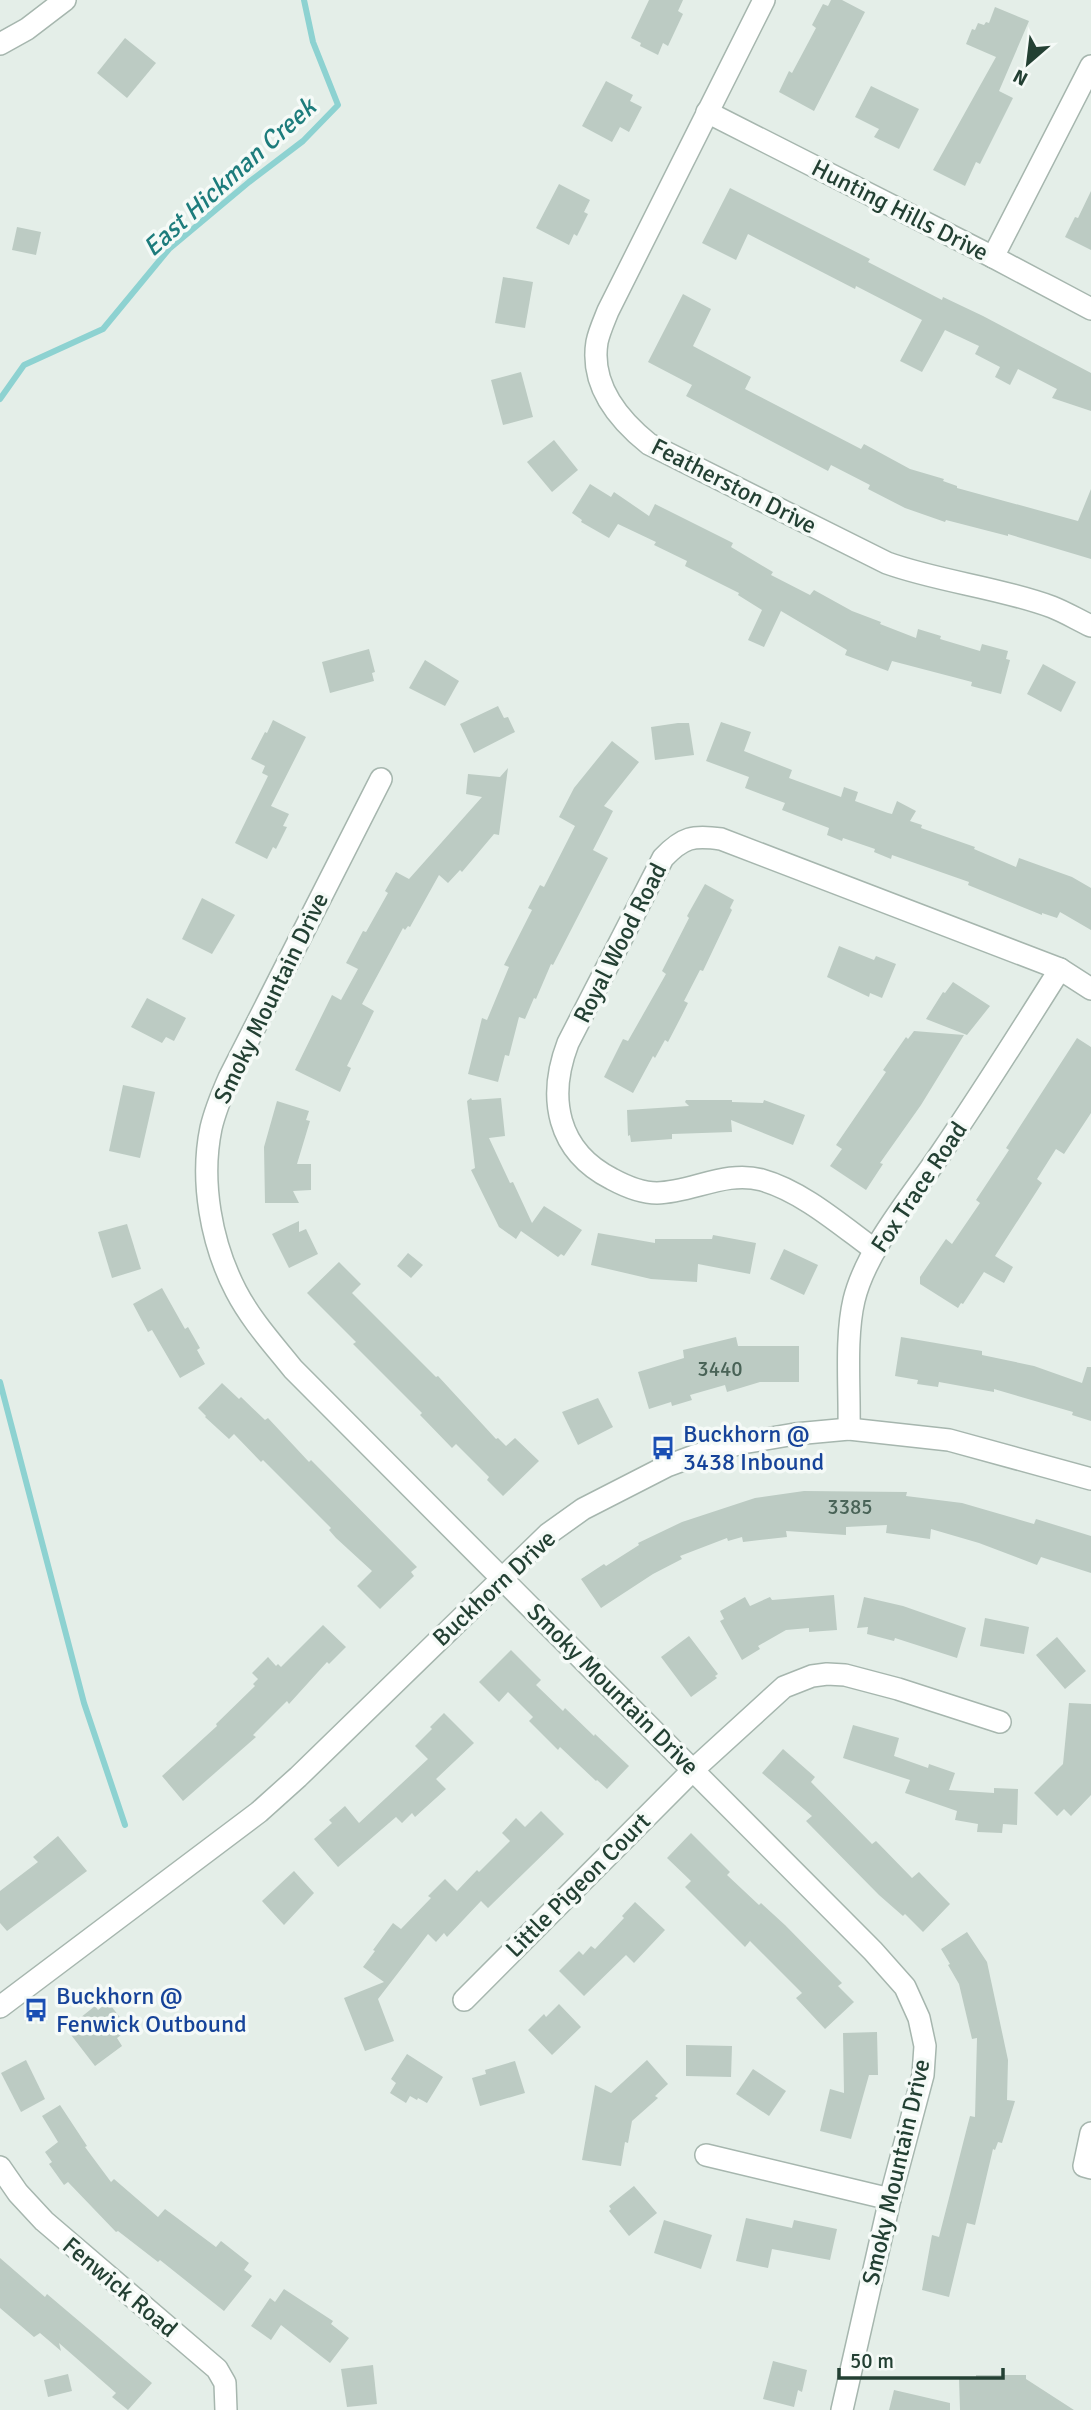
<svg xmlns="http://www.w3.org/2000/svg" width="1091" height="2410" viewBox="0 0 1091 2410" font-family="Signika,sans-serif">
	<rect width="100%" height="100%" fill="#e4eee8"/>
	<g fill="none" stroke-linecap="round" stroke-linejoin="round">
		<g stroke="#8dd2d1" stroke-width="6">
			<polyline points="0,399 24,365 103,329 169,249 249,182 303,141 338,105 313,42 304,0"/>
			<polyline points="0,1382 84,1703 125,1825"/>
		</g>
	</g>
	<g fill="#bccbc3">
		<polygon points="649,0 683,0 678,11 683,14 668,46 663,43 658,55 640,46 641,43 631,38"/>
		<polygon points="831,0 842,0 865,12 814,111 779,92 789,71 792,73 816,28 812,25 823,4 828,6"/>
		<polygon points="995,7 1029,21 999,91 1013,98 980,164 976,162 965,186 933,170 996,57 966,44 972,29 975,30 978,23 984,25 986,22 989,23"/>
		<polygon points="125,38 156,63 127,98 97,73"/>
		<polygon points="606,81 633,95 630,101 642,107 629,132 620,127 612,142 582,126"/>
		<polygon points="871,86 919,109 899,149 874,137 879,129 855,117"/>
		<polygon points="559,184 590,200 584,212 588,214 577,236 574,234 569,245 536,228"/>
		<polygon points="730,188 870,259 868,262 942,300 943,297 983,316 1091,373 1091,411 1052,398 1057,389 1018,369 1010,385 995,377 1000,367 975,354 979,346 945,330 922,372 900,361 922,320 856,286 855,289 748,234 736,260 702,243"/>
		<polygon points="1091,191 1091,250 1065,237 1075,217 1078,218"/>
		<polygon points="17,227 41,232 36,255 12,250"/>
		<polygon points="503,277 533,282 525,328 495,323"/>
		<polygon points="683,294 711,309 693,346 751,377 745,389 861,449 864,444 910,469 944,479 943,481 957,486 957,488 1078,521 1091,489 1091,559 1008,534 1008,536 946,520 945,522 905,508 868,489 870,485 831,465 828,471 686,396 692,385 648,362"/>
		<polygon points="521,372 533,417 503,425 491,380"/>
		<polygon points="554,440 578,470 552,492 527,462"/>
		<polygon points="590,484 611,497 614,492 649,516 655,504 733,543 731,547 773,572 771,575 810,595 814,590 852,611 881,622 880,624 916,638 918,629 941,636 940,639 980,651 982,644 1008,651 1006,659 1010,660 1001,694 971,686 972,682 892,661 888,671 845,655 847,650 781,611 764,647 748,640 762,610 738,595 739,593 685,566 687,561 654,545 656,542 618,524 609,538 581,522 582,520 572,513"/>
		<polygon points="369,649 375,672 372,673 374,681 330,693 322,662"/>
		<polygon points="425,660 459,681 445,706 409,688"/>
		<polygon points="1043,664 1076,682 1061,712 1027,694"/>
		<polygon points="498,706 504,718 508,717 515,732 474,753 460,724"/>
		<polygon points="273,720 306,737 271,806 289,814 283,826 287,827 276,849 273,847 267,859 235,843 268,776 262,773 265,766 251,759 265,732 267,733"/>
		<polygon points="721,722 751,732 744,751 792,770 789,778 841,797 844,787 858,792 855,801 888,813 892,814 897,801 916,811 910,821 922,825 921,828 975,847 974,849 1016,867 1019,858 1072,877 1091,888 1091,930 1060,912 1057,918 1042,913 1042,915 968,885 969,882 892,855 891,859 874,852 875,849 843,838 842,841 827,835 829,828 782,810 785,803 745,788 749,777 706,761"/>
		<polygon points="678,723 689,723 694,755 655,760 651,727"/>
		<polygon points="612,741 639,762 604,806 613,811 593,850 608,858 553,965 551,964 536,999 534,998 525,1019 519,1017 509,1056 505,1055 498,1082 468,1074 482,1018 487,1020 509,967 504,965 532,910 528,908 540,885 544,887 575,826 559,817 574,788"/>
		<polygon points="508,768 499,835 494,834 462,872 460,870 448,883 439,875 410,927 408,926 405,930 403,928 362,1004 374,1011 347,1066 351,1068 340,1092 295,1070 332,995 341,1000 358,969 346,963 363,931 366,932 388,893 385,891 396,872 409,879 482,797 466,794 468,774 500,777"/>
		<polygon points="705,884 734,900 730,908 732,910 703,971 700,970 684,1001 688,1003 681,1017 668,1042 665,1040 655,1058 653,1056 633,1093 604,1077 623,1039 628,1041 666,974 662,971 689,918 687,916"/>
		<polygon points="202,898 235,915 212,954 182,939"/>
		<polygon points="839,946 874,960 876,956 896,964 882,998 870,993 869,997 827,977"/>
		<polygon points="953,982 990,1006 967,1035 926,1019 943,992 945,993"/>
		<polygon points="147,998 186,1018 174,1041 166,1037 162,1043 131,1027"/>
		<polygon points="914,1031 964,1035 921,1105 880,1163 883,1164 866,1190 830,1166 842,1149 836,1145 886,1072 883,1070 906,1037 908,1039"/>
		<polygon points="1077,1038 1091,1047 1091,1113 1064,1154 1056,1149 1037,1179 1042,1183 995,1256 1013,1267 1004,1283 984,1272 963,1304 961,1303 958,1308 920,1284 920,1277 946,1239 952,1244 980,1203 976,1200 1009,1150 1006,1148"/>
		<polygon points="123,1085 155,1092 140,1158 109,1151"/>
		<polygon points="471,1098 472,1100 501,1098 505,1136 489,1138 510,1183 513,1182 532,1223 544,1206 582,1230 564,1256 561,1254 558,1257 521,1231 516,1239 499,1227 471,1170 475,1168 467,1101"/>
		<polygon points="686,1100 732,1100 732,1102 763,1103 764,1100 805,1115 793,1145 731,1120 732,1132 672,1134 672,1139 631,1142 630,1135 628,1136 627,1110 689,1106 685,1102"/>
		<polygon points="277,1101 309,1111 306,1120 310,1121 297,1164 311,1164 311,1190 293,1191 299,1203 265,1203 264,1147"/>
		<polygon points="299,1221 299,1232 306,1229 318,1254 289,1268 272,1234"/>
		<polygon points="127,1224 141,1269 112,1278 98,1232"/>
		<polygon points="598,1233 655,1243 655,1239 712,1239 713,1235 756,1243 750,1274 698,1264 697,1282 651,1279 591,1265"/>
		<polygon points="784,1249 818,1265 804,1295 770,1279"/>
		<polygon points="408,1253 423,1265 411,1278 397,1266"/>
		<polygon points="339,1262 361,1284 352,1293 436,1377 438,1376 496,1439 498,1438 506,1446 515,1438 539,1461 503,1496 487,1480 489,1477 456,1444 452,1448 420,1415 422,1413 353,1344 356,1342 307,1293"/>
		<polygon points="162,1288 185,1329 188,1327 200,1348 197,1350 205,1364 180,1378 152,1330 148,1332 133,1304"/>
		<polygon points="736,1337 738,1346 799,1346 799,1382 760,1382 727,1392 725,1385 690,1395 692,1400 672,1406 671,1402 649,1409 638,1372 684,1358 683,1350"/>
		<polygon points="901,1337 982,1351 982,1355 1034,1366 1082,1383 1087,1367 1091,1367 1091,1421 1072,1415 1073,1412 994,1389 994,1392 939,1382 938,1387 917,1384 918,1380 895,1376"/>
		<polygon points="222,1383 239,1399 241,1397 265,1420 268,1418 309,1462 311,1460 417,1567 411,1572 414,1576 380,1609 357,1586 372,1571 336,1538 329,1530 331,1528 263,1460 261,1462 234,1434 229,1439 205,1417 206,1416 198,1408"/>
		<polygon points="598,1398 613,1427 578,1445 562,1412"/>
		<polygon points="804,1491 907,1492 906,1496 962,1503 1034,1524 1036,1519 1091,1536 1091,1573 1041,1557 1037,1565 979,1543 931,1529 930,1539 886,1533 887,1525 846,1527 846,1535 786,1531 787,1537 743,1542 742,1537 728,1541 727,1538 680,1556 682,1559 653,1574 601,1608 581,1579 604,1564 606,1566 639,1545 638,1543 682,1522 755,1498"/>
		<polygon points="834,1595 837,1630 809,1632 809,1628 786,1630 758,1646 760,1649 742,1660 720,1621 724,1619 720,1611 745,1597 750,1606 770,1597 772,1600"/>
		<polygon points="864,1597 903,1606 966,1628 957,1658 895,1638 894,1641 867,1634 868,1627 857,1628"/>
		<polygon points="985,1618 1029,1627 1024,1654 980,1646"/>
		<polygon points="323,1625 346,1647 329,1664 327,1662 289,1704 287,1701 253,1735 256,1737 183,1801 162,1776 217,1726 216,1724 255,1686 253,1684 258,1679 252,1673 268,1657 276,1666 278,1664 281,1667"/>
		<polygon points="689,1636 718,1674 715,1676 717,1678 691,1697 661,1657"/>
		<polygon points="1057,1637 1086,1671 1065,1689 1036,1655"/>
		<polygon points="511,1650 541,1680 536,1685 563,1711 565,1708 594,1736 595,1734 629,1766 607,1789 597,1780 596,1781 560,1747 558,1750 529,1721 533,1717 508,1692 499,1702 479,1682"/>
		<polygon points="1069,1703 1091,1704 1091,1795 1071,1816 1064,1809 1057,1816 1034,1793 1063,1764"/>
		<polygon points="444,1713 474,1743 436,1779 446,1789 415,1817 412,1813 402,1823 396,1817 338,1867 314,1839 332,1823 329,1820 345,1806 359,1823 428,1759 415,1746 432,1729 430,1727"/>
		<polygon points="853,1725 899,1738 894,1756 928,1768 929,1764 955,1773 949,1790 994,1793 994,1788 1018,1789 1017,1825 1003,1824 1002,1833 977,1832 978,1824 955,1820 957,1811 905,1793 910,1780 843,1758"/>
		<polygon points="783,1749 815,1777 811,1782 872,1844 876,1841 912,1878 919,1872 950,1904 923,1932 905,1914 903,1916 879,1895 806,1821 812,1816 762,1773"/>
		<polygon points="541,1811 564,1834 488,1908 481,1901 447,1937 444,1933 436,1942 428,1934 378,1999 394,2041 365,2051 344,1998 384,1982 363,1967 375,1951 373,1950 393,1923 401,1929 431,1898 428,1896 445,1879 457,1891 477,1870 479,1872 510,1841 502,1833 516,1818 525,1827"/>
		<polygon points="691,1833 730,1872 727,1875 759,1905 761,1903 785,1925 842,1983 838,1986 854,2002 825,2029 796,1998 802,1993 750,1941 745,1947 685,1887 691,1881 667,1858"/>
		<polygon points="58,1836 87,1871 7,1931 0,1923 0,1891 38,1862 33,1857"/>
		<polygon points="294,1871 314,1893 284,1925 262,1901"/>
		<polygon points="635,1902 665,1930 634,1963 626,1955 584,1996 559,1971 579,1951 583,1955 591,1946 595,1949 624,1918 622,1916"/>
		<polygon points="967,1932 987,1962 1008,2060 1007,2100 1015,2101 1002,2143 998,2142 995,2150 993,2149 975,2225 967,2223 949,2297 922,2290 932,2235 939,2237 970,2116 975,2117 977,2038 972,2039 959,1984 948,1965 950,1964 941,1949"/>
		<polygon points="108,2002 129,2029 117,2038 122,2046 95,2066 68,2031 77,2024 75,2022 95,2006 98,2010"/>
		<polygon points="559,2004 581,2027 552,2055 528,2030 544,2014 546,2017"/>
		<polygon points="877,2032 878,2075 869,2075 851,2139 820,2131 830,2089 844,2093 843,2033"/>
		<polygon points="686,2045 732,2046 731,2077 686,2076"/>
		<polygon points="407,2054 443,2077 427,2103 418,2098 417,2100 410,2096 406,2103 390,2093 396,2083 391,2079"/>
		<polygon points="26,2060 45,2099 21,2112 1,2073"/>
		<polygon points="647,2060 668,2084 655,2096 658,2098 632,2121 628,2143 625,2142 621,2166 582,2160 595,2085 611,2093"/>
		<polygon points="515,2061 525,2093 480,2106 472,2078 486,2074 485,2070"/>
		<polygon points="753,2069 786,2091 769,2116 736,2094"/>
		<polygon points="60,2105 87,2146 85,2147 111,2182 114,2179 158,2217 165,2209 216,2247 221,2241 249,2263 244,2270 252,2276 224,2311 160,2260 158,2262 118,2231 116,2232 68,2182 64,2185 49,2164 52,2162 45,2152 58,2142 42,2116"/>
		<polygon points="634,2186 657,2213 629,2236 609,2211 611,2209 609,2206"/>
		<polygon points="746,2218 792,2228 794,2220 837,2229 830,2260 772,2249 768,2268 736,2261"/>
		<polygon points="664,2220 712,2235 701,2269 654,2253"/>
		<polygon points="0,2258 45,2297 47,2294 152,2383 128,2410 112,2397 116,2393 59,2343 61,2351 40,2333 34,2337 0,2308"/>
		<polygon points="284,2289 333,2321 331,2324 349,2338 330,2363 281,2325 271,2340 251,2326 270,2298 275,2302"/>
		<polygon points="773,2361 807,2370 802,2392 798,2390 794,2407 763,2399"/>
		<polygon points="373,2365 377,2404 347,2407 341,2369"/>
		<polygon points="68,2374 72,2391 48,2397 44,2380"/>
		<polygon points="976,2375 1026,2375 1026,2379 1074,2410 960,2410 959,2378 976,2378"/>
		<polygon points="894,2390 950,2403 950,2410 889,2410"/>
	</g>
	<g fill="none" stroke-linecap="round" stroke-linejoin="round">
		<g stroke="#a6b6ae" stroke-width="24">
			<g id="minor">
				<path d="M764,0L608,311C604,321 599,332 597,342C590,385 618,419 649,444L887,563C940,582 998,587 1052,607C1065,612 1078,620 1091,626"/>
				<polyline points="0,44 27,29 65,0"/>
				<polyline points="707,112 993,257 1091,309"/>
				<polyline points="993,257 1091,66"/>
				<path d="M381,779L229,1078C222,1094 215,1111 211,1128C200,1181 211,1243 236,1291C251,1320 273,1344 293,1369L873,1951L905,1987L919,2018L925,2046L923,2075L890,2199L842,2410"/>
				<path d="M875,1250C842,1226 802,1191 762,1180C726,1170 693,1192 657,1193C642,1193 625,1186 612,1179C557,1151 547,1098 568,1043L663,858C683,837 693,835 721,839L1060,969L1091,989"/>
				<path d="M849,1429C850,1389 845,1338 854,1300C866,1250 912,1196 941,1153C982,1093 1021,1031 1060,969"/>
				<polyline points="464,2000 693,1770 784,1687 812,1676 827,1674 845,1675 898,1689 1000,1722"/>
				<polyline points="0,2007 259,1812 298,1777 548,1534 583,1509 667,1466 694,1456 742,1443 795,1434 849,1429 949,1440 1091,1479"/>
				<polyline points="1091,2133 1084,2166 1091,2168"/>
				<polyline points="706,2155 890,2199"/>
				<polyline points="0,2167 18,2193 44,2221 217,2369 225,2383 226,2410"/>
			</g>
		</g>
		<use href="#minor" stroke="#fff" stroke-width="21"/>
	</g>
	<defs>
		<g id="bus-bare" transform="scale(1.89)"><path d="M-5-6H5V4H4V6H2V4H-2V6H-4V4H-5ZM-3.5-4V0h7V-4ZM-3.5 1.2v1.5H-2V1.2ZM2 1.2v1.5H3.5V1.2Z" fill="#1a4fb4" stroke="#f5faf7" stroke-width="2.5" paint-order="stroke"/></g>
	</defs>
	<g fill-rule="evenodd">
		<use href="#bus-bare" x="663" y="1448"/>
		<use href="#bus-bare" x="36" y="2010"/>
	</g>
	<g text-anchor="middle" stroke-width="7" stroke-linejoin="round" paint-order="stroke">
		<g font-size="21" fill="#496357">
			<text x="720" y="1376">3440</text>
			<text x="850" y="1514">3385</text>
		</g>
		<g font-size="24" fill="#234033" stroke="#f5faf7">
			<text transform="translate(900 210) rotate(27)" y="8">Hunting Hills Drive</text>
			<text transform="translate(734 486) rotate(27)" y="8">Featherston Drive</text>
			<text transform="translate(620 943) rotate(-63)" y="8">Royal Wood Road</text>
			<text transform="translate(271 998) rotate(-64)" y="8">Smoky Mountain Drive</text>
			<text transform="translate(919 1187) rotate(-56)" y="8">Fox Trace Road</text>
			<text transform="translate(494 1588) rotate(-43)" y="8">Buckhorn Drive</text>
			<text transform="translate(613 1689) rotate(45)" y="8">Smoky Mountain Drive</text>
			<text transform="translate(578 1885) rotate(-45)" y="8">Little Pigeon Court</text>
			<text transform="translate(896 2172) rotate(-77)" y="8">Smoky Mountain Drive</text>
			<text transform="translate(120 2287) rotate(40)" y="8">Fenwick Road</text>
		</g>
		<g font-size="24" fill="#164399" stroke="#f5faf7" text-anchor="start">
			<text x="683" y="1442">Buckhorn @<tspan x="683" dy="28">3438 Inbound</tspan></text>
			<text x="56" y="2004">Buckhorn @<tspan x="56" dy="28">Fenwick Outbound</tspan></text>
		</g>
		<g font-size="26" font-style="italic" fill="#1d7c7c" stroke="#f5faf7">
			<text transform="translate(229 177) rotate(-42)" y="9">East Hickman Creek</text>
		</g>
	</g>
	<g transform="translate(1028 63) rotate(208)" stroke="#f5faf7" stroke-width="5" paint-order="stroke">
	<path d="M0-5L12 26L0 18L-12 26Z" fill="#234033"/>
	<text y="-10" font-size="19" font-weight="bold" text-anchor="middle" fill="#234033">N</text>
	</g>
	<path d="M839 2368v10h164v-10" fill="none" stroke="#234033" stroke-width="3.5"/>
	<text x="850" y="2368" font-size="21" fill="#234033" stroke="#f5faf7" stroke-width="5" paint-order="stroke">50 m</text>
</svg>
